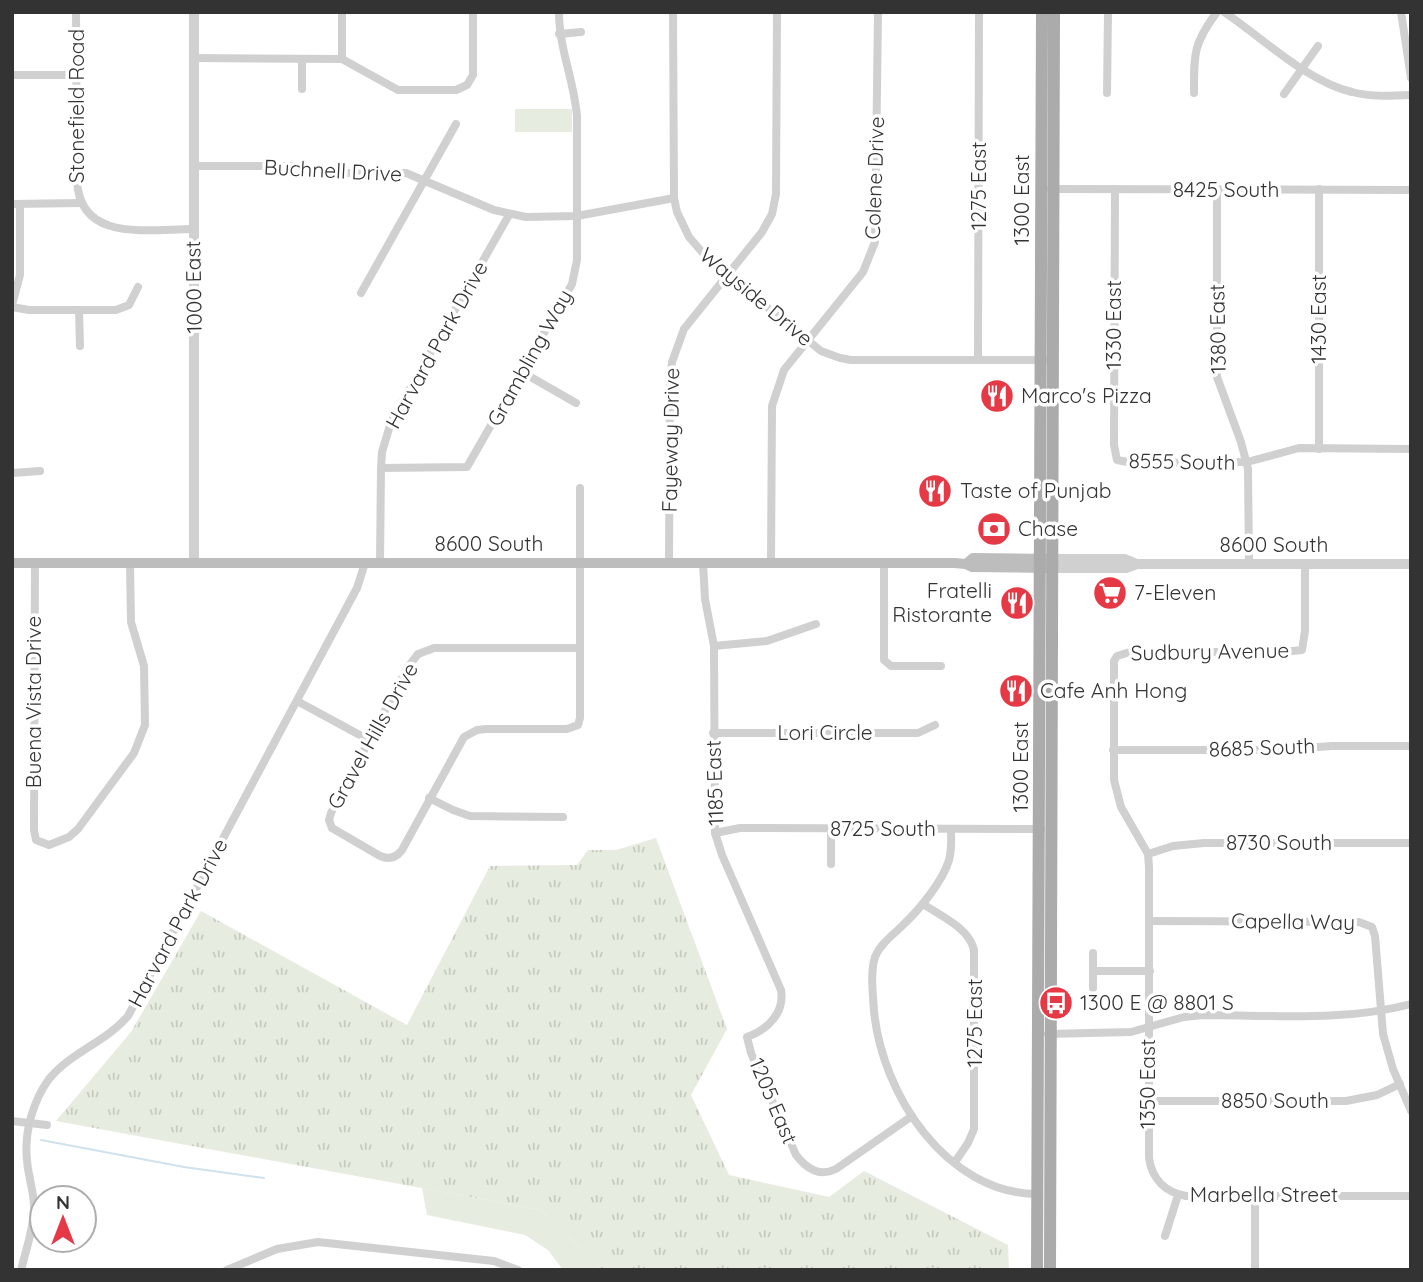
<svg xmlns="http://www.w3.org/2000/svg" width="1423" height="1282" viewBox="0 0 1423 1282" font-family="Quicksand,sans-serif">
	<defs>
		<pattern id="grass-tufts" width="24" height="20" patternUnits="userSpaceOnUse" patternTransform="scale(1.75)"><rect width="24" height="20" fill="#e6ecdf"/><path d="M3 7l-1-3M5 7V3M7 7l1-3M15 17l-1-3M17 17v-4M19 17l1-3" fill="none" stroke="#c6cbc0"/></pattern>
	</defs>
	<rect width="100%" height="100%" fill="#fff"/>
	<polygon fill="url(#grass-tufts)" points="656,838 727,1029 691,1095 729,1175 829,1197 864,1171 1008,1245 1009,1270 603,1270 541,1210 56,1121 131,1032 201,911 407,1025 490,866 577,865 588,850 616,850"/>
	<g fill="#e6ecdf">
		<rect x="515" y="109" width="57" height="23"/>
		<polygon points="422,1188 541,1210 603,1270 563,1270 548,1250 525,1235 427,1215"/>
	</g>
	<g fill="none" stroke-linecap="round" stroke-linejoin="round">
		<polyline stroke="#cfe2ee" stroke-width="2" points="41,1140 184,1167 264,1178"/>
		<g stroke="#d0d0d0" stroke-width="8">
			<path d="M76,12L77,181C80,243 149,229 193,229"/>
			<polyline points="673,12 674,198 677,212 689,237 709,260 821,351 840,358 851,360 1044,360"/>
			<path d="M1224,12C1263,38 1306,81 1352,92C1371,97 1391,96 1411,95"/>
			<polyline points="1401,12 1411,78"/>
			<polyline points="559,34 581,32"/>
			<polyline points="193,58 342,59 398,90 456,90 467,85 473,75 473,12"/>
			<polyline points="302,59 302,89"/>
			<polyline points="342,59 342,12"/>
			<polyline points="12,75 77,75"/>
			<polyline points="1107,93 1108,12"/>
			<path d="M1194,93C1194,54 1193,44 1217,12"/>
			<polyline points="1284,94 1318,46"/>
			<polyline points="193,166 297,166 333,173 406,173 494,210 526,217 577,216 674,198"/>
			<polyline points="1051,189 1411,190"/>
			<polyline points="1115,189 1114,445 1117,460 1133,463 1247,462 1299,448 1411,449"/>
			<polyline points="1319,189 1319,449"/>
			<polyline points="1217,190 1217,377 1241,442 1248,469 1249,564"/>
			<polyline points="12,204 81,203"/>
			<polyline points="361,293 456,124"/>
			<polyline points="12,305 20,275 20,204"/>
			<polyline points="12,307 29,310 116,310 129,305 138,287"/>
			<polyline points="79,310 80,346"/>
			<polyline points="978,360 979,12"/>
			<polyline points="522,372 576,403"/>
			<path d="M381,468L467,467L572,284L577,260V116C574,80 559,49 559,12"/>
			<polyline points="12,473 40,471"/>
			<path d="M580,488V718L578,725L567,729H486L477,730L464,737L402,850C396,858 389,860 380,856L332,828L329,820L331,813L408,667L418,654L434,648H580"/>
			<polyline points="35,563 34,830 36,840 49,845 69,837 78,829 134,753 145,725 144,666 131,622 130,564"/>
			<polyline points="380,563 381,468 382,452 391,422 509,215"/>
			<polyline points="669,563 670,385 672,362 684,329 762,232 772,214 776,194 777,12"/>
			<path d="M703,563L705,599L714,646L715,833L722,855L781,990C785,1013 767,1030 747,1037L751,1053L796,1155C807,1169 819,1177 836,1169L912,1116"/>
			<polyline points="771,563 772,406 784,370 863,272 875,242 878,12"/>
			<polyline points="884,564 884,660 891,666 941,666"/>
			<path d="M1305,564V631L1302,650L1282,652H1130L1117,656L1114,661V780L1121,807L1148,854L1149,867V1158C1152,1179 1165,1192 1186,1196H1411"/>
			<polyline points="714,646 767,641 816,624"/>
			<polyline points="297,701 369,740"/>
			<polyline points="713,733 918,733 935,725"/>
			<polyline points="1113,750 1278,750 1332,746 1411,746"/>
			<polyline points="429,798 453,810 470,816 563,817"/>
			<polyline points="831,829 831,864"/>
			<path d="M951,829C951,839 952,850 949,860C943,881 919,910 903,925C893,935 880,944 875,957C870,973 873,994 874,1011C882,1094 946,1193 1037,1194"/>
			<polyline points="715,833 740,828 1041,829"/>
			<polyline points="1148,854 1173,846 1204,843 1411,843"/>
			<path d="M923,904C941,916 969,928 974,950V1129L968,1143L955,1162"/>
			<polyline points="1150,921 1359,922 1372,927 1375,936 1383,1034 1393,1069 1411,1111"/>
			<polyline points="1093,971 1150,971"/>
			<polyline points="1093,988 1093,953"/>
			<path d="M1048,1034L1131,1032L1184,1017L1202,1015C1270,1015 1344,1022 1411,1004"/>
			<polyline points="1148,1101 1346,1101 1377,1095 1400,1084"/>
			<polyline points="12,1121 47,1125"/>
			<polyline points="1165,1236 1178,1195"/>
			<path d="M21,1270C26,1249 34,1228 34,1207C34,1191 28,1176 27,1160C24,1132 33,1101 49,1079C71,1052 106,1042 128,1016L357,588L365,563"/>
			<polyline points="227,1270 277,1249 318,1242 494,1261 518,1270"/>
			<polyline points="1255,1270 1255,1196"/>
		</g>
		<g stroke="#d0d0d0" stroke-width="10">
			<polyline points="194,12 194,562"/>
			<polyline points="1052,559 1125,559 1137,564"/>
			<polyline points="1052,568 1126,568 1137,564 1411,564"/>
		</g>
		<g stroke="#bdbdbd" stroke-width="10">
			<polyline points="12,563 954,563 966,564 972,567 1048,568"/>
			<polyline points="966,564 973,558 1046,559"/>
		</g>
		<g stroke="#ababab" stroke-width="12">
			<polyline points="1037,1270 1042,12"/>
			<polyline points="1050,1270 1054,12"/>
		</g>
	</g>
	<defs>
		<g id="restaurant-disc" transform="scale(1.75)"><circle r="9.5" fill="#e63946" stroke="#fff"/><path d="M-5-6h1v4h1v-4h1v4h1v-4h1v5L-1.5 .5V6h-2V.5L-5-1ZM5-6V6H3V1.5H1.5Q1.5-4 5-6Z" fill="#fff"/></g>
		<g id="bank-disc" transform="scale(1.75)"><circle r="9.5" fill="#e63946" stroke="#fff"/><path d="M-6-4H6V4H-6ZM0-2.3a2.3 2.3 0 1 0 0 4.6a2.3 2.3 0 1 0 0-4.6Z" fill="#fff"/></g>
		<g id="supermarket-disc" transform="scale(1.75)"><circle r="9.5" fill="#e63946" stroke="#fff"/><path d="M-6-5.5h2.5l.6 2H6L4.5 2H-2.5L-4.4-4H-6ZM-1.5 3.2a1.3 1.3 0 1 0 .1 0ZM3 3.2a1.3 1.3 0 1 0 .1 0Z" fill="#fff"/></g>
		<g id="bus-disc" transform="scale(1.75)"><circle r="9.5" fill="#e63946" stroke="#fff"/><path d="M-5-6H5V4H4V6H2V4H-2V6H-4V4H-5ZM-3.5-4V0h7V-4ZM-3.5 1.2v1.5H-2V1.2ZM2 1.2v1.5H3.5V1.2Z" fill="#fff"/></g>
	</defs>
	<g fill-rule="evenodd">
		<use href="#restaurant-disc" x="997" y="396"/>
		<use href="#restaurant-disc" x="935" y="491"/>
		<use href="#bank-disc" x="994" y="529"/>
		<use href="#supermarket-disc" x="1110" y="593"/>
		<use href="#restaurant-disc" x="1017" y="603"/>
		<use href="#restaurant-disc" x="1016" y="691"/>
		<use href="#bus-disc" x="1056" y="1003"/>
	</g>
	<g text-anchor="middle" stroke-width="7" stroke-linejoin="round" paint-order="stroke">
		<g font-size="21" fill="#333" stroke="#fff">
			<text transform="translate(77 106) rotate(-90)" y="7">Stonefield Road</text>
			<text transform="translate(333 171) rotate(3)" y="7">Buchnell Drive</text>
			<text transform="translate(875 178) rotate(-88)" y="7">Colene Drive</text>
			<text transform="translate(979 186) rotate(-90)" y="7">1275 East</text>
			<text x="1226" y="197">8425 South</text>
			<text transform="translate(1022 200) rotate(-90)" y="7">1300 East</text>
			<text transform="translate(194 287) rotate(-91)" y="7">1000 East</text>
			<text transform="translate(756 297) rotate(40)" y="7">Wayside Drive</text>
			<text transform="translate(1319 319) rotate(-90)" y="7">1430 East</text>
			<text transform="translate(1114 325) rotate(-90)" y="7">1330 East</text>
			<text transform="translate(1218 329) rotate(-91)" y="7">1380 East</text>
			<text transform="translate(437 345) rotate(-61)" y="7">Harvard Park Drive</text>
			<text transform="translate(530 358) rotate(-61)" y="7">Grambling Way</text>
			<text transform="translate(671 440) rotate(-89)" y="7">Fayeway Drive</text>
			<text transform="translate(1182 462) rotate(1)" y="7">8555 South</text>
			<text x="489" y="551">8600 South</text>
			<text x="1274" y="552">8600 South</text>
			<text transform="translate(1210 652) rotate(-1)" y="7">Sudbury Avenue</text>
			<text transform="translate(34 702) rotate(-90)" y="7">Buena Vista Drive</text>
			<text x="825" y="740">Lori Circle</text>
			<text transform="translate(373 736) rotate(-61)" y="7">Gravel Hills Drive</text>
			<text transform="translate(1262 748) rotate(-2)" y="7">8685 South</text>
			<text transform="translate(1021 767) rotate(-90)" y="7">1300 East</text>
			<text transform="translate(715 783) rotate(-92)" y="7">1185 East</text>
			<text x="883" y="836">8725 South</text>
			<text x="1279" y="850">8730 South</text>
			<text transform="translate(1293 922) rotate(1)" y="7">Capella Way</text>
			<text transform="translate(178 923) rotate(-62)" y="7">Harvard Park Drive</text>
			<text transform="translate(975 1023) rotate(-90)" y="7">1275 East</text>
			<text transform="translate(1148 1084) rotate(-90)" y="7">1350 East</text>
			<text transform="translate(773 1101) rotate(67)" y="7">1205 East</text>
			<text x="1275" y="1108">8850 South</text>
			<text x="1264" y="1202">Marbella Street</text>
		</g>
		<g font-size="21" fill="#333" stroke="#fff" text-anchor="start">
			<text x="1021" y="403">Marco's Pizza</text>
			<text x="960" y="498">Taste of Punjab</text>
			<text x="1018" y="536">Chase</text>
			<text x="992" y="598" text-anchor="end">Fratelli<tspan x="992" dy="24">Ristorante</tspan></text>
			<text x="1134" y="600">7-Eleven</text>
			<text x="1040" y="698">Cafe Anh Hong</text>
			<text x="1080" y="1010">1300 E @ 8801 S</text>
		</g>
	</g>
	<rect width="1423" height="1282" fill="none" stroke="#333333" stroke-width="28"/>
	<g transform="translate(63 1219)"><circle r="33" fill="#ffffff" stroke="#adadad" stroke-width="2"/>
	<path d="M0-5L12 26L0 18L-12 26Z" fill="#e63946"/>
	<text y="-10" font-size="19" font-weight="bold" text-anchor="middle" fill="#333333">N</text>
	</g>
</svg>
